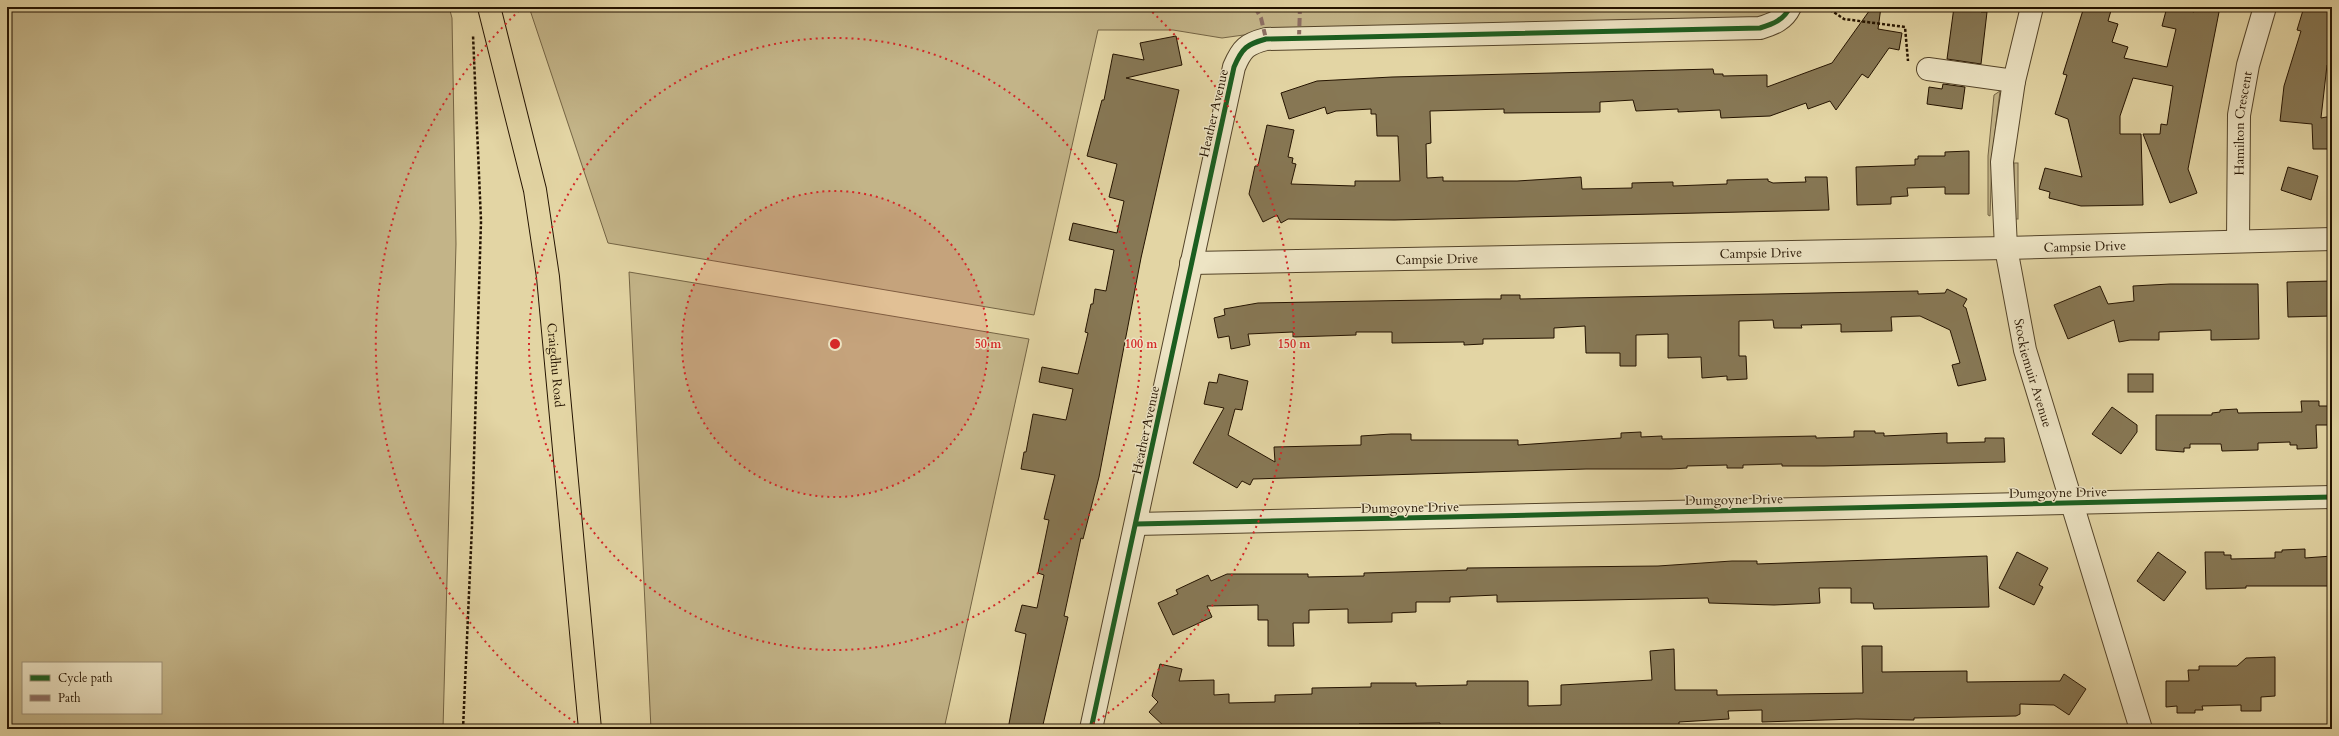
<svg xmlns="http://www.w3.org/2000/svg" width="2339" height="736" viewBox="0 0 2339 736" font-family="Cardo,serif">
	<rect width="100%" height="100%" fill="#e3d5a4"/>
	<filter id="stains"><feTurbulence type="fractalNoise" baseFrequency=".005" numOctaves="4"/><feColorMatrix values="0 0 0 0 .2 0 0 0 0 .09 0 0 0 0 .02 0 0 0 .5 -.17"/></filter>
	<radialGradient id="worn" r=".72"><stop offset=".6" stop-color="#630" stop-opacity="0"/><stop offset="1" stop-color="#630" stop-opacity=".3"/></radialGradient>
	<g fill="#c3b488" stroke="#746444" fill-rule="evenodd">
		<path d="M7,7H449L452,18L456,244L443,729H7ZM23,663H161V713H23Z"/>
		<polygon points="529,7 1781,7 1769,17 1287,29 1222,38 1173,30 1098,30 1034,315 608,243"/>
		<polygon points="2000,91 1992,157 1990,216 1988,215 1988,156 1994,95"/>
		<rect x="2014" y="163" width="4" height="56"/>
		<polygon points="629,272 1029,339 944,729 651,729"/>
	</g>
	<g fill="#877855" stroke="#241300">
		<polygon points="1872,7 1881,7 1878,29 1902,33 1899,50 1889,48 1868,78 1862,74 1836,110 1830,101 1808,109 1806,103 1770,116 1721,118 1720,110 1678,112 1678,109 1636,111 1633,100 1600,102 1600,112 1504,113 1504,109 1430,111 1431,143 1426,144 1427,178 1443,177 1443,181 1517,181 1581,177 1582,189 1632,188 1632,183 1673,182 1673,186 1727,184 1727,180 1768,179 1768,181 1773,183 1806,182 1805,177 1827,177 1829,210 1394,220 1288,219 1281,223 1277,215 1263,222 1249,194 1255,166 1258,166 1267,125 1294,130 1288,157 1293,158 1292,163 1296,164 1291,184 1355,186 1355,181 1400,181 1398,136 1377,136 1376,114 1371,114 1371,109 1336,111 1327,114 1325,107 1289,119 1281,93 1317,81 1392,77 1713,69 1714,74 1723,74 1723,76 1767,75 1767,87 1832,63"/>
		<polygon points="1954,7 1982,7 1981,12 1987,12 1981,64 1947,59"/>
		<polygon points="2084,7 2112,7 2108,21 2118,24 2112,42 2128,47 2124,58 2167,67 2176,29 2162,26 2167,7 2177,7 2194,12 2196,7 2220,7 2188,169 2197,193 2170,203 2143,134 2160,134 2161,124 2167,125 2173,86 2133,78 2120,116 2120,134 2141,134 2143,205 2081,206 2049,198 2050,192 2039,189 2045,168 2082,177 2068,119 2055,114 2067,75 2063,74"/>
		<polygon points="2304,7 2332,7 2332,66 2327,65 2321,118 2332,116 2332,149 2313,149 2312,124 2280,121 2284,86 2301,31 2297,30"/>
		<polygon points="1176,36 1182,65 1126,78 1179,90 1141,258 1099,477 1083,539 1081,538 1064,616 1068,617 1042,729 1008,729 1026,634 1015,631 1022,605 1037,608 1044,575 1038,573 1049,520 1044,519 1055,475 1021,469 1024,452 1026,452 1033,414 1066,420 1073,389 1039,382 1042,367 1078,374 1088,333 1085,332 1091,304 1093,304 1095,289 1106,291 1114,250 1069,240 1073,223 1117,233 1124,201 1109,197 1117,164 1087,156 1102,100 1104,100 1113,54 1144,60 1140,43"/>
		<polygon points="1943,84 1965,87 1962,109 1927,104 1929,87 1942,89"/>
		<polygon points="1969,151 1969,194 1945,194 1945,187 1907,188 1908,196 1891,197 1891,204 1857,205 1856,167 1915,165 1915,159 1918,159 1918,156 1945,156 1945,152"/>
		<polygon points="2288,167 2318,176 2311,200 2281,190"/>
		<polygon points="2332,281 2332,316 2288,317 2287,282"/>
		<polygon points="2170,284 2258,284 2259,339 2211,340 2211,330 2159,332 2159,340 2130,340 2119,342 2114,320 2068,339 2054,305 2100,286 2108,304 2134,301 2133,286"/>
		<polygon points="1947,289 1967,299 1963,306 1966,308 1986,380 1958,386 1952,365 1960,363 1950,330 1920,316 1891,317 1892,331 1841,332 1841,324 1801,325 1802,328 1774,328 1773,320 1739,321 1739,356 1746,356 1747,379 1727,380 1727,376 1702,378 1701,357 1668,358 1668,334 1636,335 1636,366 1620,366 1620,353 1586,353 1585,326 1554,328 1554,338 1483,339 1483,344 1464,345 1464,342 1392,343 1392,332 1356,332 1356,335 1293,337 1293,332 1248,334 1250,345 1231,349 1229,336 1218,338 1214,318 1225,315 1224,309 1258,303 1486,299 1501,299 1501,295 1520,295 1520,299 1918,291 1918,294 1945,293"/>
		<polygon points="1219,374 1248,381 1242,410 1235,409 1228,435 1275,462 1274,447 1361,445 1361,436 1391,434 1411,434 1411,440 1518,440 1518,445 1621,438 1621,433 1641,432 1641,437 1662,436 1662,439 1816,436 1816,438 1854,437 1854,431 1875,431 1875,433 1884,433 1884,436 1947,433 1947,443 1985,442 1985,438 2004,438 2005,462 1824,466 1782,466 1782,464 1743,465 1743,468 1727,468 1727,465 1687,466 1687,468 1671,469 1586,469 1253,479 1250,485 1242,481 1237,488 1193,463 1224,408 1204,404 1209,382 1217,383"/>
		<rect x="2128" y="374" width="25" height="18"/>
		<polygon points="2301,401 2319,401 2319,406 2332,406 2332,425 2316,425 2317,448 2297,449 2297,445 2290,445 2290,442 2258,443 2258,450 2222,451 2221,444 2190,444 2190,448 2184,448 2184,452 2156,450 2156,415 2212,415 2212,413 2220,412 2220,410 2237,409 2238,413 2302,412"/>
		<polygon points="2112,407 2137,425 2137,432 2121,454 2092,434"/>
		<polygon points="2305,549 2305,558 2332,556 2332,586 2246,586 2246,588 2206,589 2205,552 2224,552 2224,555 2231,555 2231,559 2275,558 2275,552 2282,552 2282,550"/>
		<polygon points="2017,552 2048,568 2039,585 2043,587 2034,605 1999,588"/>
		<polygon points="2158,552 2186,572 2164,601 2137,581"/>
		<polygon points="1987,556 1989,607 1874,609 1873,603 1851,603 1851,588 1819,588 1820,603 1774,605 1709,603 1708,598 1497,602 1497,595 1450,597 1450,602 1416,602 1416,612 1392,613 1392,622 1348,623 1348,609 1309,610 1309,623 1293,623 1294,646 1268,646 1268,620 1258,620 1258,605 1207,606 1212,617 1173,635 1158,603 1178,594 1176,590 1208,575 1211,581 1227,574 1308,574 1308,577 1364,576 1364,573 1467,570 1467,568 1658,566 1732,561 1757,561 1757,564"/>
		<polygon points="1862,646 1882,646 1882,672 1967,671 1967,682 2060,681 2064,674 2086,689 2069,715 2054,705 2020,704 2020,714 2016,716 1914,718 1914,720 1856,719 1762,722 1762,710 1728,711 1729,719 1679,722 1679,725 1440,729 1440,723 1359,724 1360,729 1167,729 1149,712 1158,702 1152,696 1160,664 1182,669 1179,681 1214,680 1214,695 1229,694 1229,703 1275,702 1275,695 1312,694 1312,688 1371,687 1371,683 1416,683 1416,686 1467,685 1467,681 1528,681 1528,706 1561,705 1561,685 1652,680 1650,651 1674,649 1675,690 1717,690 1717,695 1863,693"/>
		<polygon points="2275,657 2275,696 2261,697 2261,711 2241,711 2241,705 2202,706 2203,710 2195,710 2195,713 2177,713 2177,706 2166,707 2166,681 2189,681 2188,670 2199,670 2199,666 2237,666 2246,658"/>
	</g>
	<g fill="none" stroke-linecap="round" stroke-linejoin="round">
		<g stroke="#544429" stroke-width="24">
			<g id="minor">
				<path id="s1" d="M2032,7L2014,81L2002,162L2006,248L2025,350L2141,729"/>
				<polyline points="1928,69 2014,81"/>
				<path id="s2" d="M2238,241L2239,115L2248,65L2265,7"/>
				<path id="s3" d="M1191,263L2006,248L2332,239"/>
				<polyline points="1136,524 2332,497"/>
				<path d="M1091,729C1140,508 1185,287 1234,67C1242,48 1247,44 1266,39L1760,28C1773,24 1784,20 1790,7"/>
			</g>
		</g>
		<g stroke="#241300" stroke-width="24">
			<g id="major">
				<path id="s4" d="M489,7L535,190L548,277L590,729"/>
			</g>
		</g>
		<g stroke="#241300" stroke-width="2.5" stroke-dasharray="3 2" stroke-linecap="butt">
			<polyline points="1826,7 1844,19 1905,27 1908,61"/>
			<polyline points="463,729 472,526 481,221 473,35"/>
		</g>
		<use href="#minor" stroke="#ede4c4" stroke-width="22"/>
		<use href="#major" stroke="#e3d5a4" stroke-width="22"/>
		<g stroke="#8d6e63" stroke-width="4" stroke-dasharray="8 4" stroke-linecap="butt">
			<polyline points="1255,7 1261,18 1266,39"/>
			<polyline points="1299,38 1300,7"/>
		</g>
		<g stroke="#ede4c4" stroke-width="8">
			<g id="cycleway">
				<polyline points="1136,524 2332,497"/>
				<path d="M1091,729C1140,508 1185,287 1234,67C1242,48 1247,44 1266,39L1760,28C1773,24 1784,20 1790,7"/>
			</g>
		</g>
		<use href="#cycleway" stroke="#1b5e20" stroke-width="5"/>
	</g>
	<circle cx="835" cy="344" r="153" fill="#d62828" fill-opacity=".12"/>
	<g fill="none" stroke="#d62828" stroke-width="2" stroke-dasharray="2 4">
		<circle cx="835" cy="344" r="153"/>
		<circle cx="835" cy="344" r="306"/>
		<path d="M585 729A459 459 0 0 1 522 8M1148 8A459 459 0 0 1 1085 729"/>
	</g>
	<g text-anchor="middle" stroke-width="3" stroke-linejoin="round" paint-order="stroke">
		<g font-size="13" fill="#241300" stroke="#ede4c4">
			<text transform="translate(1213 113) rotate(-77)" y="5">Heather Avenue</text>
			<text dy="5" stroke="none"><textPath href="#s2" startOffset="118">Hamilton Crescent</textPath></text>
			<text dy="5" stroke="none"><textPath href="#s3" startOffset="894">Campsie Drive</textPath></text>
			<text dy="5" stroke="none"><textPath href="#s3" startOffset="570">Campsie Drive</textPath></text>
			<text dy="5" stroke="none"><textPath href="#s3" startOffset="246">Campsie Drive</textPath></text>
			<text dy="5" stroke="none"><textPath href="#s4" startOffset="365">Craigdhu Road</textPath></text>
			<text dy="5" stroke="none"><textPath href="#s1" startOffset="372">Stockiemuir Avenue</textPath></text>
			<text transform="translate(1145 430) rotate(-78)" y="5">Heather Avenue</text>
			<text transform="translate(2058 492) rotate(-1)" y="5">Dumgoyne Drive</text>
			<text transform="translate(1734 499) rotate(-1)" y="5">Dumgoyne Drive</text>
			<text transform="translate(1410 507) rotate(-1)" y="5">Dumgoyne Drive</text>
		</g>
	</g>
	<circle cx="835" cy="344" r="6" fill="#d62828" stroke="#ede4c4" stroke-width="2"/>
	<g font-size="12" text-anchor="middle" font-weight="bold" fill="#d62828" stroke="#ede4c4" stroke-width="3" stroke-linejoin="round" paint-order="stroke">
		<text x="988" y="348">50 m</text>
		<text x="1141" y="348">100 m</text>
		<text x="1294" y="348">150 m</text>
	</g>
	<rect width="2339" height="736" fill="none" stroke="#e3d5a4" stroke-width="24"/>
	<rect x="8" y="8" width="2323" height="720" fill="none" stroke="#241300" stroke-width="2"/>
	<rect x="12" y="12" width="2315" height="712" fill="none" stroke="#241300"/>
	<rect x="22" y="662" width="140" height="52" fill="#ede4c4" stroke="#9d9076"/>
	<rect x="30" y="675" width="20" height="6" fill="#1b5e20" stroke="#9d9076"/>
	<text x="58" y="682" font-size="12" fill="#241300">Cycle path</text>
	<rect x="30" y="695" width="20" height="6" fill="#8d6e63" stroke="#9d9076"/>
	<text x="58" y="702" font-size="12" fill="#241300">Path</text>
	<rect width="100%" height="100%" filter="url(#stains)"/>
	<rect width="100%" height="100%" fill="url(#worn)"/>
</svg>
